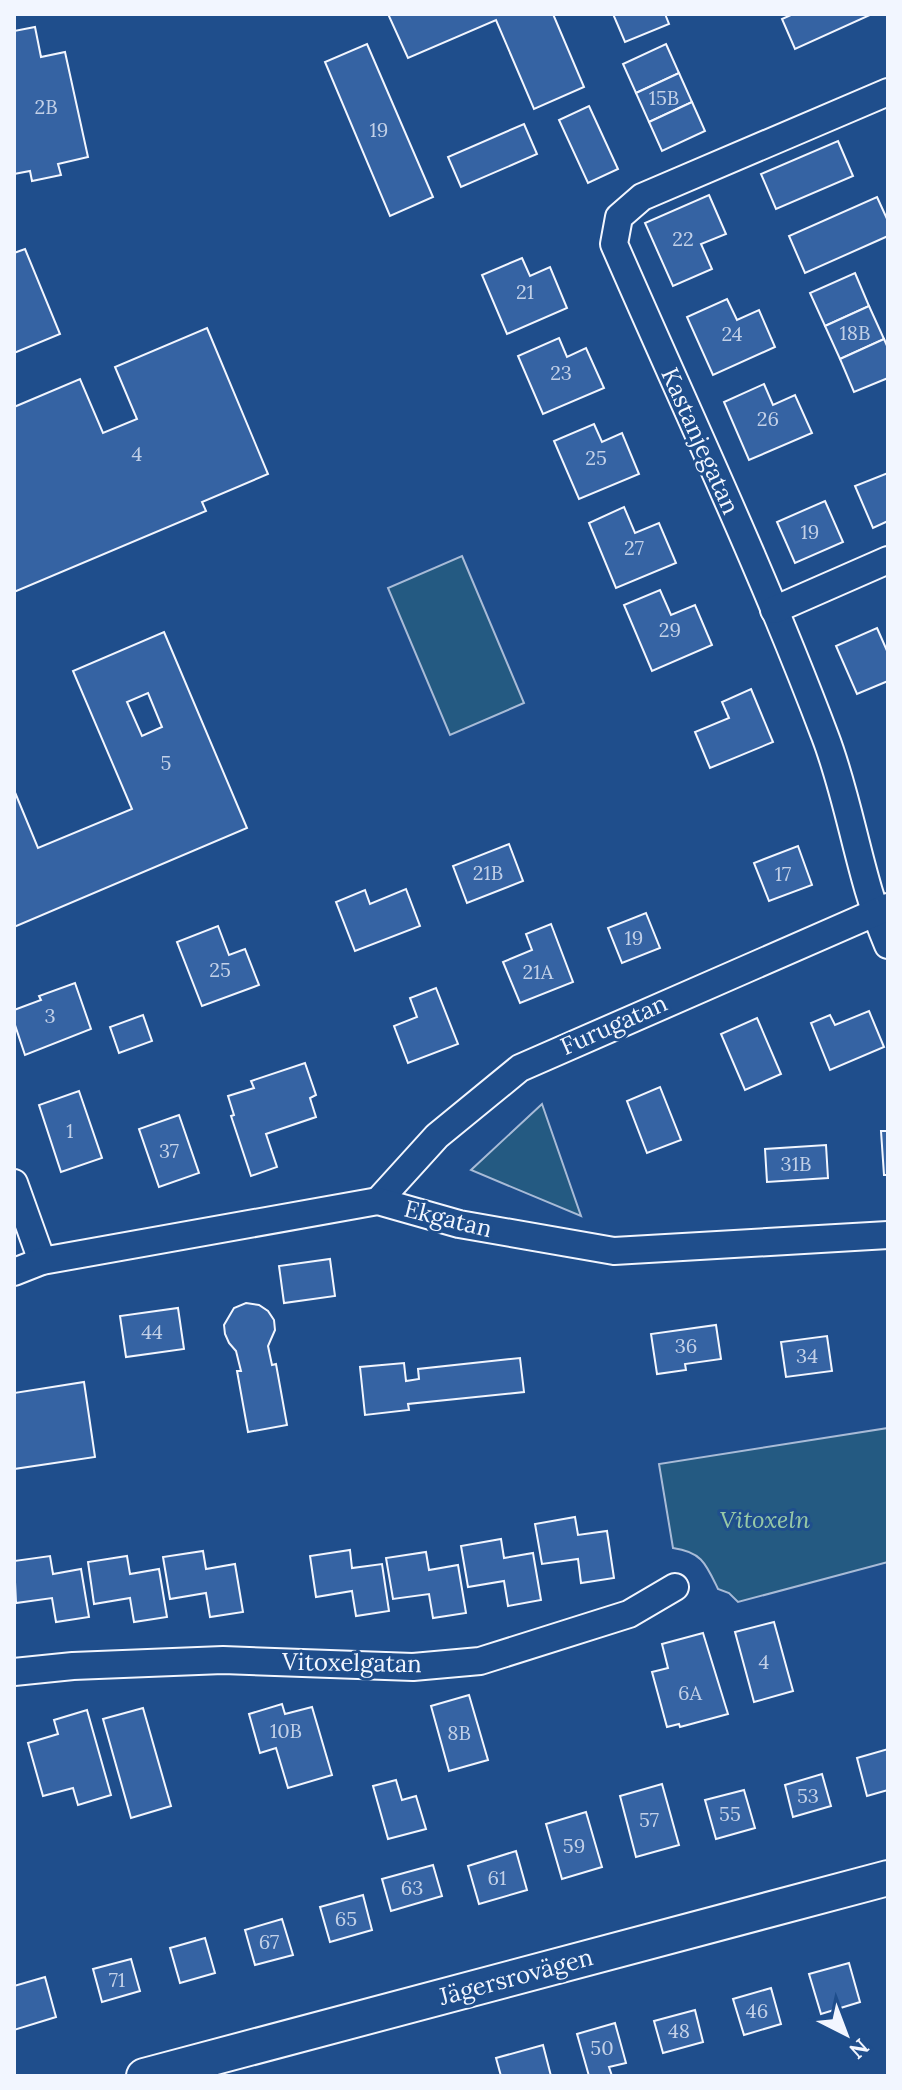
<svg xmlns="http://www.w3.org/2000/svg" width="902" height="2090" viewBox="0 0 902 2090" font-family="Lora,serif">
	<rect width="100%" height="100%" fill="#1f4e8c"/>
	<g fill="#245a82" stroke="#a8bbd7" stroke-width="2">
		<polygon points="462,556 524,703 450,735 388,588"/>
		<polygon points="542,1104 581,1216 471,1170"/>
		<path d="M888,1428V1562L738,1602L729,1593L718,1589C706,1564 702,1552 673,1548L659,1464Z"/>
	</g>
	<g fill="#3563a3" stroke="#f2f6ff" stroke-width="2" fill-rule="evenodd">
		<polygon points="388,14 553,14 584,87 534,109 496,20 408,58"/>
		<polygon points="613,14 665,14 669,24 625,42"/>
		<polygon points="793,14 869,14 870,15 795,49 782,19"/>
		<polygon points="35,27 41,57 65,52 88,157 58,164 61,175 32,181 30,171 14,174 14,31"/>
		<polygon points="367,44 433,197 390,216 325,62"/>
		<polygon points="666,44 679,73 636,93 623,64"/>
		<polygon points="679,73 692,102 649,122 636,93"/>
		<polygon points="692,102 705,131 662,151 649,122"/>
		<polygon points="589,106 618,169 588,183 559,120"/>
		<polygon points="524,124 537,154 461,187 448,157"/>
		<polygon points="838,141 853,176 776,209 761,174"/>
		<polygon points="709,195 726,234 701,244 712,269 673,286 645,223"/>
		<polygon points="877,197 888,221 888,236 805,273 789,236"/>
		<polygon points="25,249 60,334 14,353 14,253"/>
		<polygon points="522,258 530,276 550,267 567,308 507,334 482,275"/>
		<polygon points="855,273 869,306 825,326 810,293"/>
		<polygon points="727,299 737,320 759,310 775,347 713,375 687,317"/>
		<polygon points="869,306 884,339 840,359 825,326"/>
		<polygon points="207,328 268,474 202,502 206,511 14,592 14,407 80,379 103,433 137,419 115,367"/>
		<polygon points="559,338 567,357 586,348 604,388 543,414 518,356"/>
		<polygon points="884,339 888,348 888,378 854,392 840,359"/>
		<polygon points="764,384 773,405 795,395 812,433 749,460 724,402"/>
		<polygon points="594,424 602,442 622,433 639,474 579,499 554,441"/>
		<polygon points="888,473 888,521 873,528 855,486"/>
		<polygon points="825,501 843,542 795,563 777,522"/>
		<polygon points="624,507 635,533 659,523 676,563 616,588 589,523"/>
		<polygon points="660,590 671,615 695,605 712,645 652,671 624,605"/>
		<polygon points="877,628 888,653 888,681 857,694 836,646"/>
		<path d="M164,632L247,828L14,927V790L38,848L132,809L73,671ZM148,693L162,727L142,736L127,702Z"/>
		<polygon points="751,689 773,742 710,768 695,732 729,718 722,702"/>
		<polygon points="509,844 523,881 467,903 453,866"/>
		<polygon points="798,846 812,885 769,901 754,863"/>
		<polygon points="406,889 420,926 355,951 336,902 365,890 370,904"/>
		<polygon points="646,913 660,948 622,963 608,928"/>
		<polygon points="551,924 573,982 520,1003 503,962 532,950 526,934"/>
		<polygon points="218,926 229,955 245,949 259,985 202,1006 177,942"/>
		<polygon points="75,983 91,1029 25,1055 14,1022 14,1010 41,1000 39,996"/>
		<polygon points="436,988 458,1044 408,1063 394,1026 417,1017 410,998"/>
		<polygon points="869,1011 884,1047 830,1070 811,1023 830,1015 835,1025"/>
		<polygon points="143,1015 152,1041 119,1053 110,1027"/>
		<polygon points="757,1018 781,1074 745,1090 721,1034"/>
		<polygon points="305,1063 316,1095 310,1098 316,1117 266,1134 277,1167 251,1176 231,1116 234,1115 228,1096 254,1088 251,1081"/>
		<polygon points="660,1087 681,1140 647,1153 627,1101"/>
		<polygon points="79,1091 102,1158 61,1172 39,1105"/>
		<polygon points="179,1115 199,1173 159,1187 139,1129"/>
		<polygon points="881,1131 888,1131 888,1175 884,1175"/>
		<polygon points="826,1145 828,1178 767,1182 765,1149"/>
		<polygon points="330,1259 335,1296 284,1303 279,1266"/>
		<polygon points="246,1303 259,1305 268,1311 274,1320 275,1330 268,1346 272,1365 276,1364 287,1425 248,1432 237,1371 241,1371 236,1351 229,1343 225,1334 224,1325 234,1308"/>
		<polygon points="178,1308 184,1349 126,1357 120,1316"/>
		<polygon points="716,1325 721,1359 685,1364 686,1370 657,1374 651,1334"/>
		<polygon points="827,1336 832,1371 786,1377 781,1342"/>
		<polygon points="520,1358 524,1392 408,1404 409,1410 365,1415 360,1367 404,1363 406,1381 419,1379 418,1369"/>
		<polygon points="84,1382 95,1457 14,1469 14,1393"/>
		<polygon points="575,1517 578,1535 607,1531 614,1578 581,1583 578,1559 542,1564 535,1524"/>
		<polygon points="501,1539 504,1558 533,1553 541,1600 508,1606 504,1581 468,1587 461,1546"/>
		<polygon points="350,1550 352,1568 382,1564 389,1611 356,1616 352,1591 316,1597 310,1556"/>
		<polygon points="203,1551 206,1569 235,1564 243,1612 210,1617 206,1593 170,1599 163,1557"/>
		<polygon points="426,1552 429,1570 458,1565 466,1613 433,1618 429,1594 393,1599 386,1558"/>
		<polygon points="50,1556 53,1574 81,1569 89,1617 56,1622 52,1598 16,1603 14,1561"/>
		<polygon points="127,1556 130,1574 159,1569 167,1617 134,1622 130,1598 94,1604 88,1562"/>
		<polygon points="774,1622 793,1691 754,1702 735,1632"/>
		<polygon points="703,1633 728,1714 680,1727 679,1724 667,1727 652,1672 668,1668 662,1644"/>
		<polygon points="469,1695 488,1760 449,1771 431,1706"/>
		<polygon points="282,1704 285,1714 312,1707 332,1775 288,1788 276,1748 260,1753 249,1714"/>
		<polygon points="143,1708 171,1806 131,1818 103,1719"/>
		<polygon points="87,1710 111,1795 78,1805 73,1788 43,1796 28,1743 58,1734 54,1720"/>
		<polygon points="888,1749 888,1790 867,1796 857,1758"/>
		<polygon points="822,1774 831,1806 793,1817 785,1785"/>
		<polygon points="396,1780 402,1800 416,1796 426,1829 388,1839 373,1786"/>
		<polygon points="662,1784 679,1845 636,1857 620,1796"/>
		<polygon points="744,1790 755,1828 716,1839 705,1800"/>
		<polygon points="586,1812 602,1867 562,1879 546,1824"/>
		<polygon points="516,1851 527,1890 479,1904 468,1866"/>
		<polygon points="433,1865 442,1896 391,1911 382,1879"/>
		<polygon points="363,1895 372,1930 330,1942 320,1907"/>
		<polygon points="282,1919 293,1955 255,1965 245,1930"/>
		<polygon points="205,1938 215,1973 180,1983 170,1948"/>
		<polygon points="131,1959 140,1991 102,2002 93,1969"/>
		<polygon points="849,1963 860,2002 821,2014 809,1974"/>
		<polygon points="45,1977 56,2017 14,2030 14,1986"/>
		<polygon points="771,1988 781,2024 744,2035 733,1999"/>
		<polygon points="695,2010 703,2042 663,2053 654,2021"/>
		<polygon points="615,2023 626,2063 609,2067 612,2076 589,2076 577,2034"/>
		<polygon points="543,2045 551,2076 501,2076 496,2058"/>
	</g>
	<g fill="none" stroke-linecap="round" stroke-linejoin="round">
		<g stroke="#f2f6ff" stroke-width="30">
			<g id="minor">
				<path d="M888,92L642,197L619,217L614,244C685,407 762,569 825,736C851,804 859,878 888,945"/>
				<polyline points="774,610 888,560"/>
				<polyline points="14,1183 42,1261"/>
				<polyline points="378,1201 437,1136 520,1068 888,907"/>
				<polyline points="14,1272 42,1261 378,1201 459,1224 614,1251 888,1235"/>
				<polyline points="14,1672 73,1666 223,1660 413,1667 480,1661 629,1614 675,1587"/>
			</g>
		</g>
		<g stroke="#f2f6ff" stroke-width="38">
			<polyline id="tertiary" points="144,2076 888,1878"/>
		</g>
		<use href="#minor" stroke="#1f4e8c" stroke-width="26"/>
		<use href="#tertiary" stroke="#1f4e8c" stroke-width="34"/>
	</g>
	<g text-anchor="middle" stroke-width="6" stroke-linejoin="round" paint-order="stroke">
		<g font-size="20" fill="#c3d1e8">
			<text x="664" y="105">15B</text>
			<text x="46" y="114">2B</text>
			<text x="379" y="137">19</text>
			<text x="683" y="246">22</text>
			<text x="525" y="299">21</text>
			<text x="855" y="340">18B</text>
			<text x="732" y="341">24</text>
			<text x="561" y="380">23</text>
			<text x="768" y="426">26</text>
			<text x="137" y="461">4</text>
			<text x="596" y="465">25</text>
			<text x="810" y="539">19</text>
			<text x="634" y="555">27</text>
			<text x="670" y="637">29</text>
			<text x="166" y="770">5</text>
			<text x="488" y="880">21B</text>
			<text x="783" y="881">17</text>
			<text x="634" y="945">19</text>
			<text x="220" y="977">25</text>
			<text x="538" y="979">21A</text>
			<text x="50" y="1023">3</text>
			<text x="70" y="1138">1</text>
			<text x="169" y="1158">37</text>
			<text x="796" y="1171">31B</text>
			<text x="152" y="1339">44</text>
			<text x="686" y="1353">36</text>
			<text x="807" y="1363">34</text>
			<text x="764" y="1669">4</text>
			<text x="690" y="1700">6A</text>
			<text x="286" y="1738">10B</text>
			<text x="459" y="1740">8B</text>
			<text x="808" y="1803">53</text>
			<text x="730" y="1821">55</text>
			<text x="649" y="1827">57</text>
			<text x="574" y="1853">59</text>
			<text x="497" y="1885">61</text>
			<text x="412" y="1895">63</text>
			<text x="346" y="1926">65</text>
			<text x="269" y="1949">67</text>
			<text x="117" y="1987">71</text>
			<text x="757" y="2018">46</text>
			<text x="679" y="2038">48</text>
			<text x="602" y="2055">50</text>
		</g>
		<g font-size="24" fill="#f2f6ff" stroke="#1f4e8c">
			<text transform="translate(700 441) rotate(66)" y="8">Kastanjegatan</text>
			<text transform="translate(614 1025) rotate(-24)" y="8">Furugatan</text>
			<text transform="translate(448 1219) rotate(14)" y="8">Ekgatan</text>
			<text transform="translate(352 1663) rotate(1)" y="8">Vitoxelgatan</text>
			<text transform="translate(516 1977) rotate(-15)" y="8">Jägersrovägen</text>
		</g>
		<g font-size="24" font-style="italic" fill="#97c8a6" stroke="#1f4e8c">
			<text x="765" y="1528">Vitoxeln</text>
		</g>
	</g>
	<rect width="902" height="2090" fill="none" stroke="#f2f6ff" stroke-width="32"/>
	<g transform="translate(846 2034) rotate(138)" stroke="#1f4e8c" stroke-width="6" paint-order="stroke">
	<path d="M0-6L14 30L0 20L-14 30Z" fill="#f2f6ff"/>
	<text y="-12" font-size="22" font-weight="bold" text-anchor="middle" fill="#f2f6ff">N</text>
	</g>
</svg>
